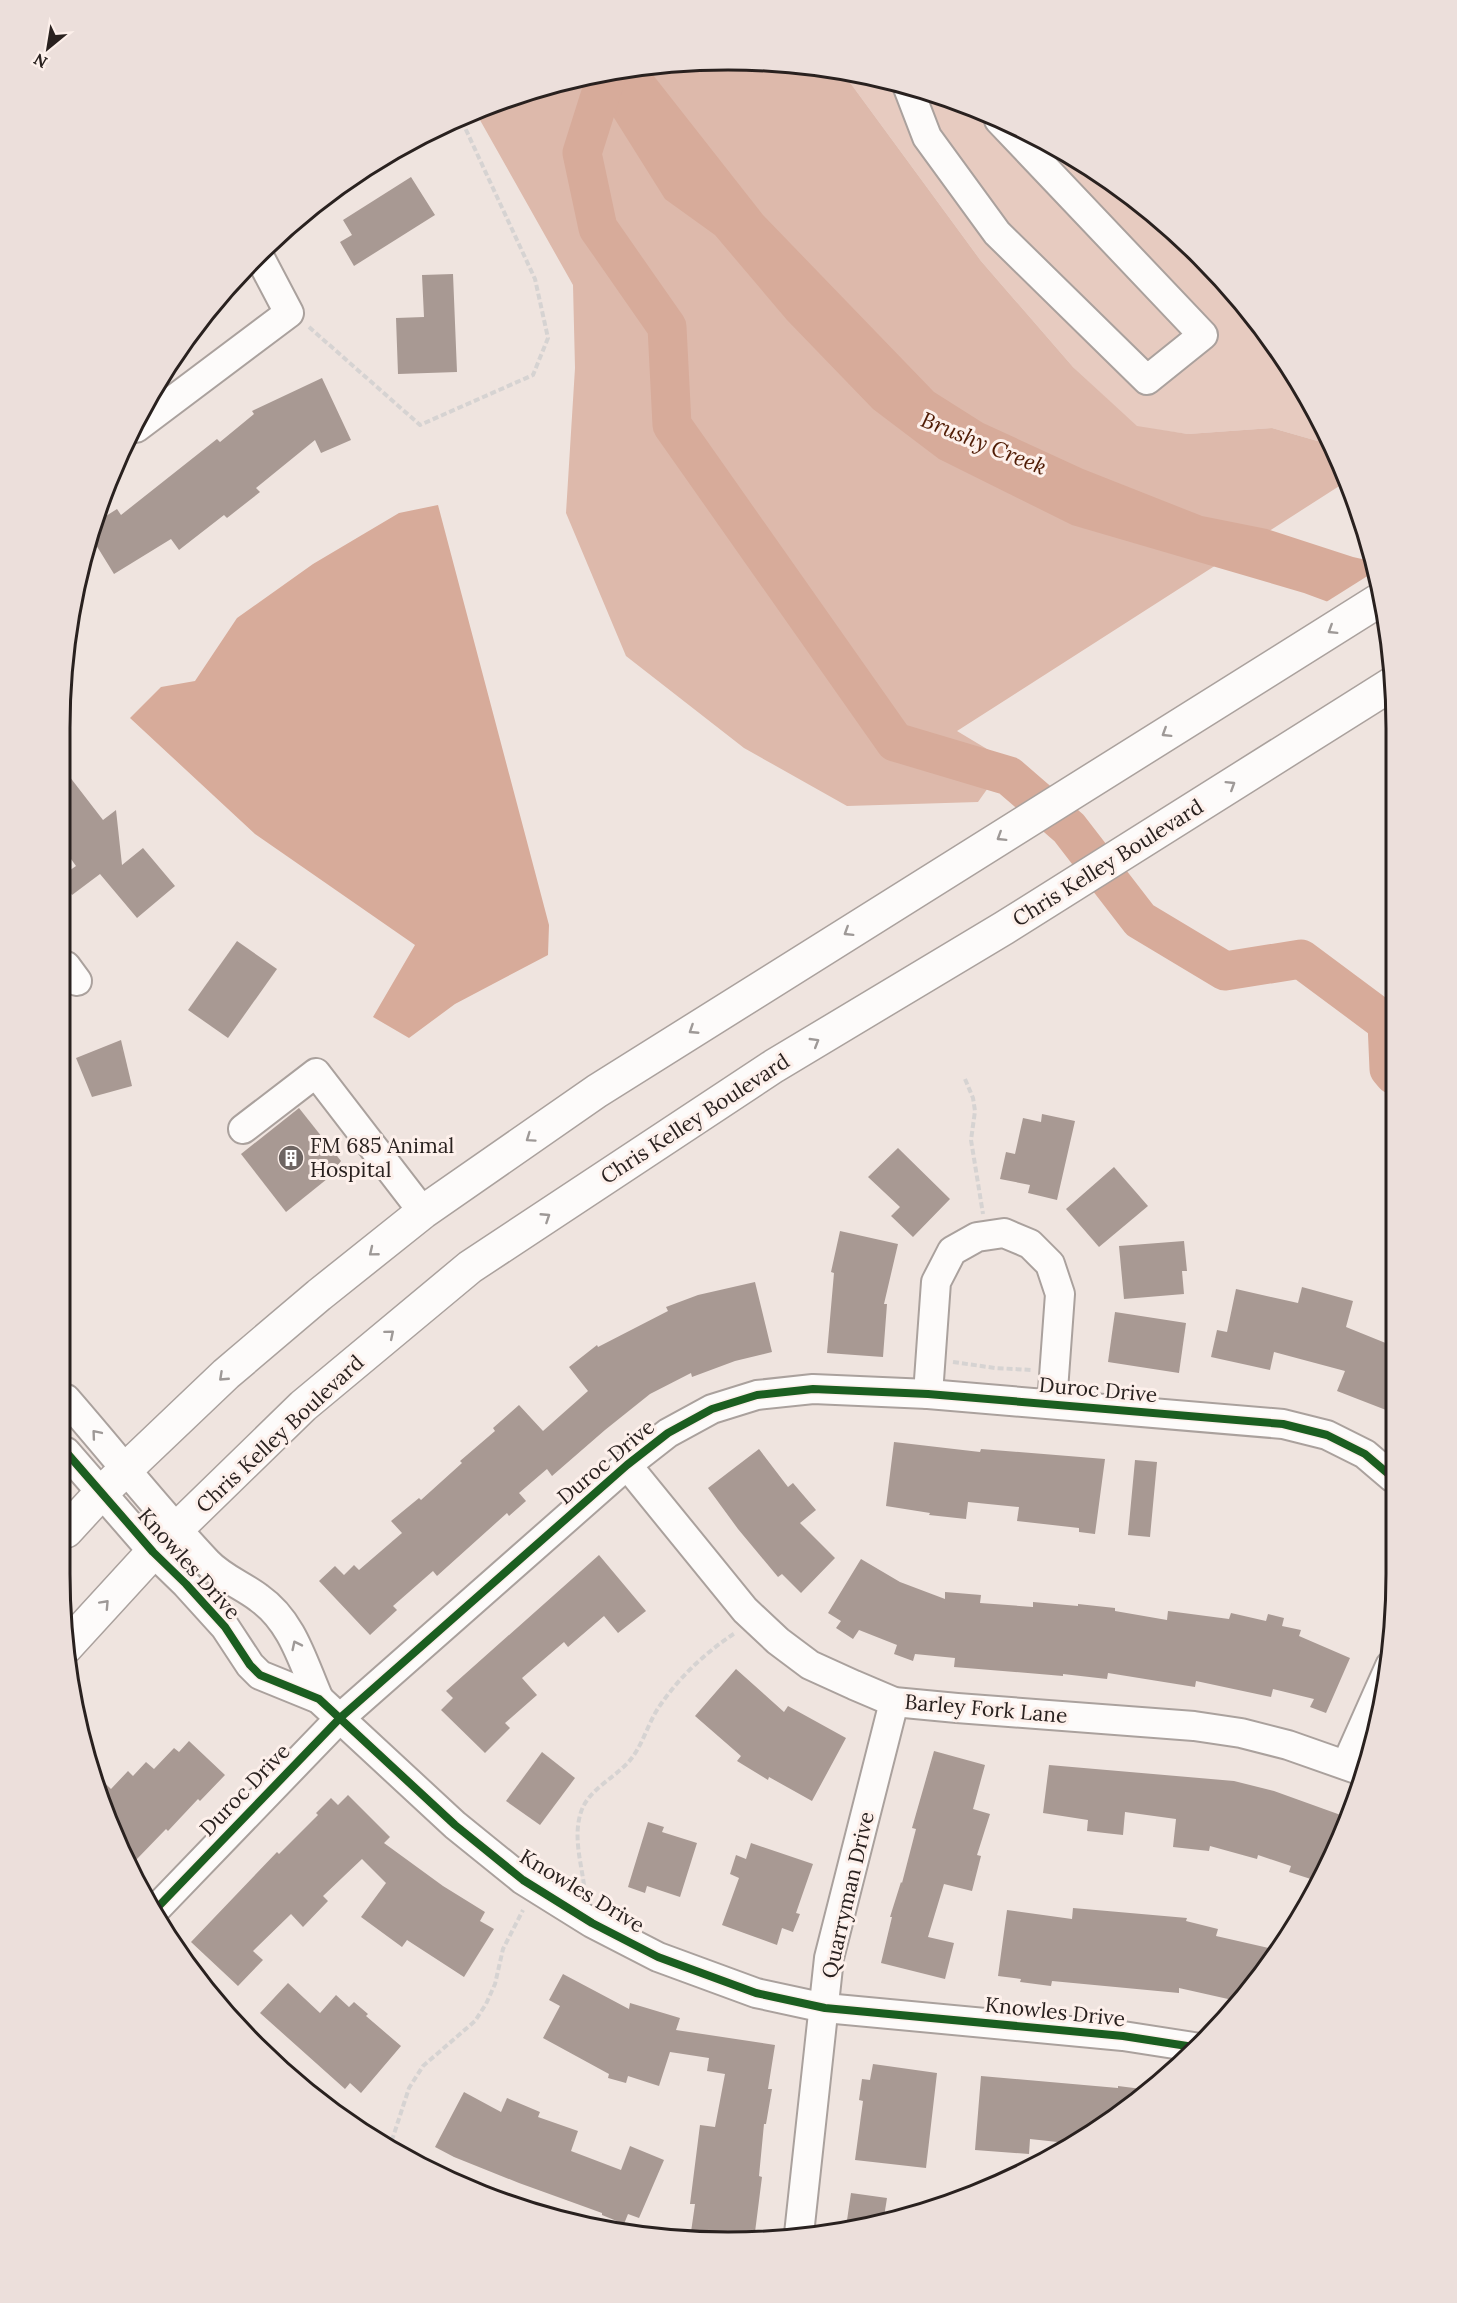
<svg xmlns="http://www.w3.org/2000/svg" width="1457" height="2303" viewBox="0 0 1457 2303" font-family="Lora,serif">
	<rect width="100%" height="100%" fill="#efe4df"/>
	<polygon fill="#e7cbc0" points="843,73 902,83 1024,129 1136,198 1231,288 1308,395 1328,444 1272,428 1188,434 1137,427 1073,367 981,261"/>
	<polygon fill="#ddb9ab" points="773,61 843,73 981,261 1073,367 1137,426 1188,434 1272,428 1328,444 1344,483 957,731 1007,761 978,802 847,806 744,748 626,656 566,513 575,368 573,285 476,113 514,95 642,66"/>
	<g fill="#d7ab9a">
		<polygon points="642,66 646,66 763,215 934,392 983,423 1083,469 1202,516 1267,529 1353,557 1375,562 1385,623 1304,593 1072,525 939,459 873,409 787,320 715,235 665,199 589,78"/>
		<polygon points="438,505 549,925 548,955 455,1004 409,1038 373,1017 415,945 255,834 130,718 161,687 195,681 237,618 313,564 399,513"/>
	</g>
	<polygon fill="#efe4df" points="1377,570 1385,620 1379,624 1323,604"/>
	<g fill="none" stroke-linecap="round" stroke-linejoin="round">
		<polyline stroke="#d7ab9a" stroke-width="39" points="607,74 582,153 598,228 667,327 672,425 895,742 1009,776 1069,828 1140,920 1225,971 1301,959 1387,1023 1389,1069 1394,1075"/>
	</g>
	<g fill="#a89993">
		<polygon points="411,177 435,215 354,266 340,242 352,235 343,220"/>
		<polygon points="453,274 457,372 398,374 396,318 424,317 422,275"/>
		<polygon points="322,378 351,440 321,453 315,440 256,488 260,492 227,518 224,515 179,550 171,539 114,574 93,540 98,521 117,509 121,515 217,439 220,442 254,414 252,411"/>
		<polygon points="66,772 103,820 116,810 122,865 143,848 175,886 137,918 100,874 72,895 66,886 66,873 76,866 66,852"/>
		<polygon points="237,941 277,969 228,1038 188,1010"/>
		<polygon points="121,1040 132,1086 92,1097 76,1058"/>
		<polygon points="299,1108 341,1161 327,1179 286,1212 241,1154"/>
		<polygon points="1042,1114 1075,1121 1057,1200 1028,1193 1030,1185 1000,1179 1006,1152 1015,1154 1023,1118 1041,1122"/>
		<polygon points="898,1148 950,1199 913,1237 891,1216 900,1207 868,1177"/>
		<polygon points="1114,1167 1148,1206 1099,1247 1066,1209"/>
		<polygon points="840,1231 898,1244 884,1304 887,1304 883,1357 827,1353 834,1273 831,1272"/>
		<polygon points="1184,1241 1187,1271 1182,1271 1184,1294 1124,1299 1119,1246"/>
		<polygon points="755,1282 772,1352 735,1361 692,1377 691,1373 650,1394 605,1430 552,1476 547,1469 519,1493 526,1501 509,1516 507,1513 437,1576 433,1571 393,1606 397,1610 370,1635 319,1581 335,1566 344,1575 354,1565 359,1570 402,1533 391,1521 419,1498 421,1500 462,1463 460,1461 495,1431 493,1428 519,1405 543,1431 588,1391 569,1367 597,1345 598,1347 668,1311 666,1307 698,1295"/>
		<polygon points="1302,1287 1353,1301 1346,1327 1393,1346 1392,1395 1386,1410 1337,1391 1345,1371 1274,1352 1270,1370 1211,1357 1217,1330 1227,1332 1236,1289 1298,1303"/>
		<polygon points="1115,1312 1186,1323 1179,1373 1108,1362"/>
		<polygon points="894,1442 980,1452 981,1449 1105,1459 1095,1534 1079,1532 1079,1528 1017,1521 1019,1507 968,1502 966,1519 929,1515 930,1513 886,1506"/>
		<polygon points="759,1449 788,1487 793,1483 816,1510 800,1523 835,1558 801,1593 782,1574 778,1577 738,1529 708,1488"/>
		<polygon points="1135,1460 1157,1462 1150,1537 1128,1535"/>
		<polygon points="599,1555 646,1611 618,1633 604,1616 568,1647 564,1642 522,1678 537,1695 505,1723 510,1728 485,1753 441,1710 453,1698 446,1691"/>
		<polygon points="861,1559 900,1582 945,1599 945,1592 981,1595 980,1603 1033,1607 1033,1602 1078,1606 1078,1604 1115,1608 1115,1611 1167,1620 1168,1611 1229,1619 1231,1613 1266,1621 1268,1614 1284,1618 1282,1626 1301,1630 1299,1636 1350,1658 1326,1713 1310,1707 1314,1699 1273,1689 1271,1697 1196,1681 1195,1687 1108,1673 1107,1679 1063,1674 1063,1676 954,1667 955,1658 915,1654 913,1661 894,1654 897,1645 859,1630 853,1639 836,1628 841,1621 828,1613"/>
		<polygon points="736,1669 784,1712 788,1706 846,1738 812,1801 769,1777 768,1780 737,1761 741,1756 695,1716"/>
		<polygon points="189,1741 225,1775 200,1801 198,1799 168,1831 166,1829 135,1861 128,1854 95,1789 91,1770 111,1789 128,1771 133,1776 146,1762 154,1769 174,1748 179,1752"/>
		<polygon points="934,1751 985,1765 973,1809 990,1814 977,1855 981,1856 972,1891 944,1884 928,1937 954,1943 945,1979 881,1963 892,1917 890,1917 901,1882 902,1883 916,1829 912,1828"/>
		<polygon points="542,1752 575,1778 540,1825 506,1801"/>
		<polygon points="1049,1765 1234,1781 1274,1791 1349,1818 1346,1830 1317,1881 1289,1872 1291,1866 1258,1855 1257,1859 1210,1846 1209,1851 1173,1847 1176,1819 1125,1812 1123,1835 1087,1831 1088,1820 1043,1813"/>
		<polygon points="348,1795 390,1837 384,1843 443,1886 485,1912 480,1921 494,1929 464,1977 407,1940 402,1947 361,1917 386,1883 362,1859 323,1896 328,1901 303,1927 291,1914 253,1951 263,1960 238,1986 191,1942 277,1852 279,1854 318,1815 316,1813 331,1798 338,1805"/>
		<polygon points="648,1822 664,1827 662,1832 697,1843 680,1897 647,1886 645,1893 628,1887"/>
		<polygon points="751,1843 813,1864 796,1913 800,1914 793,1932 782,1928 777,1945 722,1925 739,1878 730,1874 736,1855 746,1859"/>
		<polygon points="1073,1908 1187,1918 1186,1921 1218,1929 1216,1936 1277,1950 1259,1982 1250,1992 1241,1987 1237,2001 1179,1988 1179,1993 1052,1981 1051,1986 1020,1982 1021,1979 998,1976 1007,1910 1072,1919"/>
		<polygon points="563,1974 629,2009 630,2003 680,2018 676,2030 775,2045 768,2089 772,2089 766,2124 764,2124 759,2176 762,2177 754,2240 728,2243 690,2239 695,2204 690,2204 700,2125 715,2127 725,2074 707,2071 709,2058 670,2052 659,2086 628,2076 626,2083 608,2078 609,2074 543,2038 560,2006 549,2000"/>
		<polygon points="288,1983 320,2013 336,1995 349,2007 354,2002 368,2014 366,2016 401,2046 361,2093 350,2083 345,2089 260,2013"/>
		<polygon points="873,2064 937,2073 926,2168 855,2160 863,2101 859,2100 862,2079 870,2080"/>
		<polygon points="981,2076 1118,2088 1118,2086 1150,2090 1100,2130 1076,2144 1030,2139 1029,2154 975,2150"/>
		<polygon points="464,2092 501,2112 507,2098 540,2112 538,2117 578,2131 571,2151 621,2170 630,2146 664,2160 639,2218 628,2214 624,2224 602,2215 602,2213 519,2183 454,2157 435,2147"/>
		<polygon points="851,2193 887,2198 883,2223 846,2227"/>
	</g>
	<g fill="none" stroke-linecap="round" stroke-linejoin="round">
		<g stroke="#aaa19d" stroke-width="32">
			<g id="minor">
				<polyline points="907,85 927,137 997,233 1147,380 1203,335 999,120"/>
				<polyline points="136,428 289,313 259,256"/>
				<polyline points="66,966 77,981"/>
				<polyline points="243,1129 316,1073 423,1212"/>
				<polyline points="928,1394 936,1282 952,1251 977,1237 1004,1233 1030,1244 1050,1264 1060,1294 1052,1404"/>
				<path d="M66,1399C113,1453 157,1509 207,1562C222,1578 242,1585 259,1598C293,1622 303,1663 319,1699"/>
				<polyline points="66,1452 153,1552 186,1584 225,1627 250,1665 260,1675 319,1699 455,1825 523,1880 592,1923 658,1957 756,1993 825,2008 1123,2036 1200,2048"/>
				<polyline points="627,1465 745,1610 778,1641 810,1665 854,1685 894,1702 957,1708 1194,1726 1241,1733 1288,1745 1362,1771"/>
				<polyline points="1346,1765 1390,1666"/>
				<polyline points="155,1910 340,1718 627,1465 668,1433 712,1409 757,1395 813,1389 928,1394 1283,1424 1327,1435 1365,1454 1392,1477"/>
				<polyline points="799,2234 829,1958 894,1702"/>
			</g>
		</g>
		<g stroke="#aaa19d" stroke-width="36">
			<g id="major">
				<polyline points="66,1531 101,1493 226,1374 319,1295 423,1212 597,1091 1381,599"/>
				<polyline points="66,1647 153,1552 303,1406 470,1267 774,1066 1004,928 1395,682"/>
			</g>
		</g>
		<g stroke="#d6d3d2" stroke-width="4" stroke-dasharray="6 3" stroke-linecap="butt">
			<polyline points="309,327 420,425 533,375 548,338 535,279 461,119"/>
			<polyline points="965,1079 973,1098 975,1111 971,1140 983,1214"/>
			<polyline points="953,1362 995,1368 1032,1370"/>
			<path d="M584,1885C581,1862 573,1836 581,1812C589,1788 616,1778 631,1759C643,1744 648,1723 659,1707C679,1677 706,1652 735,1633"/>
			<polyline points="386,2148 393,2137 409,2088 423,2066 475,2021 486,2004 495,1984 503,1949 523,1910"/>
		</g>
		<use href="#minor" stroke="#fdfbfa" stroke-width="28"/>
		<use href="#major" stroke="#fdfbfa" stroke-width="33"/>
		<g stroke="#fdf0eb" stroke-width="11">
			<g id="cycleway">
				<polyline points="66,1452 153,1552 186,1584 225,1627 250,1665 260,1675 319,1699 455,1825 523,1880 592,1923 658,1957 756,1993 825,2008 1123,2036 1200,2048"/>
				<polyline points="155,1910 340,1718 627,1465 668,1433 712,1409 757,1395 813,1389 928,1394 1283,1424 1327,1435 1365,1454 1392,1477"/>
			</g>
		</g>
		<use href="#cycleway" stroke="#1b5e20" stroke-width="8"/>
	</g>
	<defs><path id="oneway-chevron" d="M-2-3.5L2.5 0L-2 3.5" fill="none" stroke-width="1.6" stroke-linecap="round" stroke-linejoin="round" transform="scale(1.5)"/></defs>
	<g stroke="#9e9997">
		<use href="#oneway-chevron" transform="translate(1332 630) rotate(148)"/>
		<use href="#oneway-chevron" transform="translate(1166 733) rotate(148)"/>
		<use href="#oneway-chevron" transform="translate(1231 785) rotate(-32)"/>
		<use href="#oneway-chevron" transform="translate(1001 837) rotate(148)"/>
		<use href="#oneway-chevron" transform="translate(848 932) rotate(148)"/>
		<use href="#oneway-chevron" transform="translate(693 1030) rotate(147)"/>
		<use href="#oneway-chevron" transform="translate(815 1042) rotate(-31)"/>
		<use href="#oneway-chevron" transform="translate(530 1138) rotate(145)"/>
		<use href="#oneway-chevron" transform="translate(546 1217) rotate(-33)"/>
		<use href="#oneway-chevron" transform="translate(373 1252) rotate(141)"/>
		<use href="#oneway-chevron" transform="translate(390 1334) rotate(-40)"/>
		<use href="#oneway-chevron" transform="translate(223 1377) rotate(137)"/>
		<use href="#oneway-chevron" transform="translate(96 1434) rotate(-130)"/>
		<use href="#oneway-chevron" transform="translate(105 1604) rotate(-47)"/>
		<use href="#oneway-chevron" transform="translate(296 1645) rotate(-116)"/>
	</g>
	<defs>
		<g id="building-disc" transform="scale(1.35)"><circle r="9.5" fill="#6e6562" stroke="#fdf0eb"/><path d="M-4-6H4V6H1V3H-1V6H-4ZM-2.5-4.3h1.7v1.8h-1.7ZM.8-4.3h1.7v1.8H.8ZM-2.5-1h1.7V.8h-1.7ZM.8-1h1.7V.8H.8Z" fill="#fff"/></g>
	</defs>
	<g fill-rule="evenodd">
		<use href="#building-disc" x="291" y="1158"/>
	</g>
	<g text-anchor="middle" stroke-width="6" stroke-linejoin="round" paint-order="stroke">
		<g font-size="21" fill="#29211f" stroke="#fdf0eb">
			<text transform="translate(1108 863) rotate(-32)" y="7">Chris Kelley Boulevard</text>
			<text transform="translate(695 1119) rotate(-33)" y="7">Chris Kelley Boulevard</text>
			<text transform="translate(1098 1390) rotate(5)" y="7">Duroc Drive</text>
			<text transform="translate(280 1434) rotate(-43)" y="7">Chris Kelley Boulevard</text>
			<text transform="translate(606 1462) rotate(-40)" y="7">Duroc Drive</text>
			<text transform="translate(189 1564) rotate(48)" y="7">Knowles Drive</text>
			<text transform="translate(986 1709) rotate(5)" y="7">Barley Fork Lane</text>
			<text transform="translate(245 1790) rotate(-46)" y="7">Duroc Drive</text>
			<text transform="translate(582 1891) rotate(31)" y="7">Knowles Drive</text>
			<text transform="translate(848 1895) rotate(-77)" y="7">Quarryman Drive</text>
			<text transform="translate(1055 2012) rotate(6)" y="7">Knowles Drive</text>
		</g>
		<g font-size="21" fill="#29211f" stroke="#fdf0eb" text-anchor="start">
			<text x="310" y="1153">FM 685 Animal<tspan x="310" dy="24">Hospital</tspan></text>
		</g>
		<g font-size="22" font-style="italic" fill="#4f1b04" stroke="#fdf0eb">
			<text transform="translate(984 443) rotate(22)" y="8">Brushy Creek</text>
		</g>
	</g>
	<path d="M0 0H1457V2303H0ZM728 70H728A658 658 0 0 1 1386 728V1574A658 658 0 0 1 728 2232H728A658 658 0 0 1 70 1574V728A658 658 0 0 1 728 70Z" fill="#ecdfdb" fill-rule="evenodd"/>
	<path fill="none" stroke="#29211f" stroke-width="3" d="M728 70H728A658 658 0 0 1 1386 728V1574A658 658 0 0 1 728 2232H728A658 658 0 0 1 70 1574V728A658 658 0 0 1 728 70Z"/>
	<g transform="translate(48 48) rotate(210)" stroke="#fdf0eb" stroke-width="4.5" paint-order="stroke">
	<path d="M0-4.5L10 22L0 15L-10 22Z" fill="#29211f"/>
	<text y="-9" font-size="16" font-weight="bold" text-anchor="middle" fill="#29211f">N</text>
	</g>
</svg>
